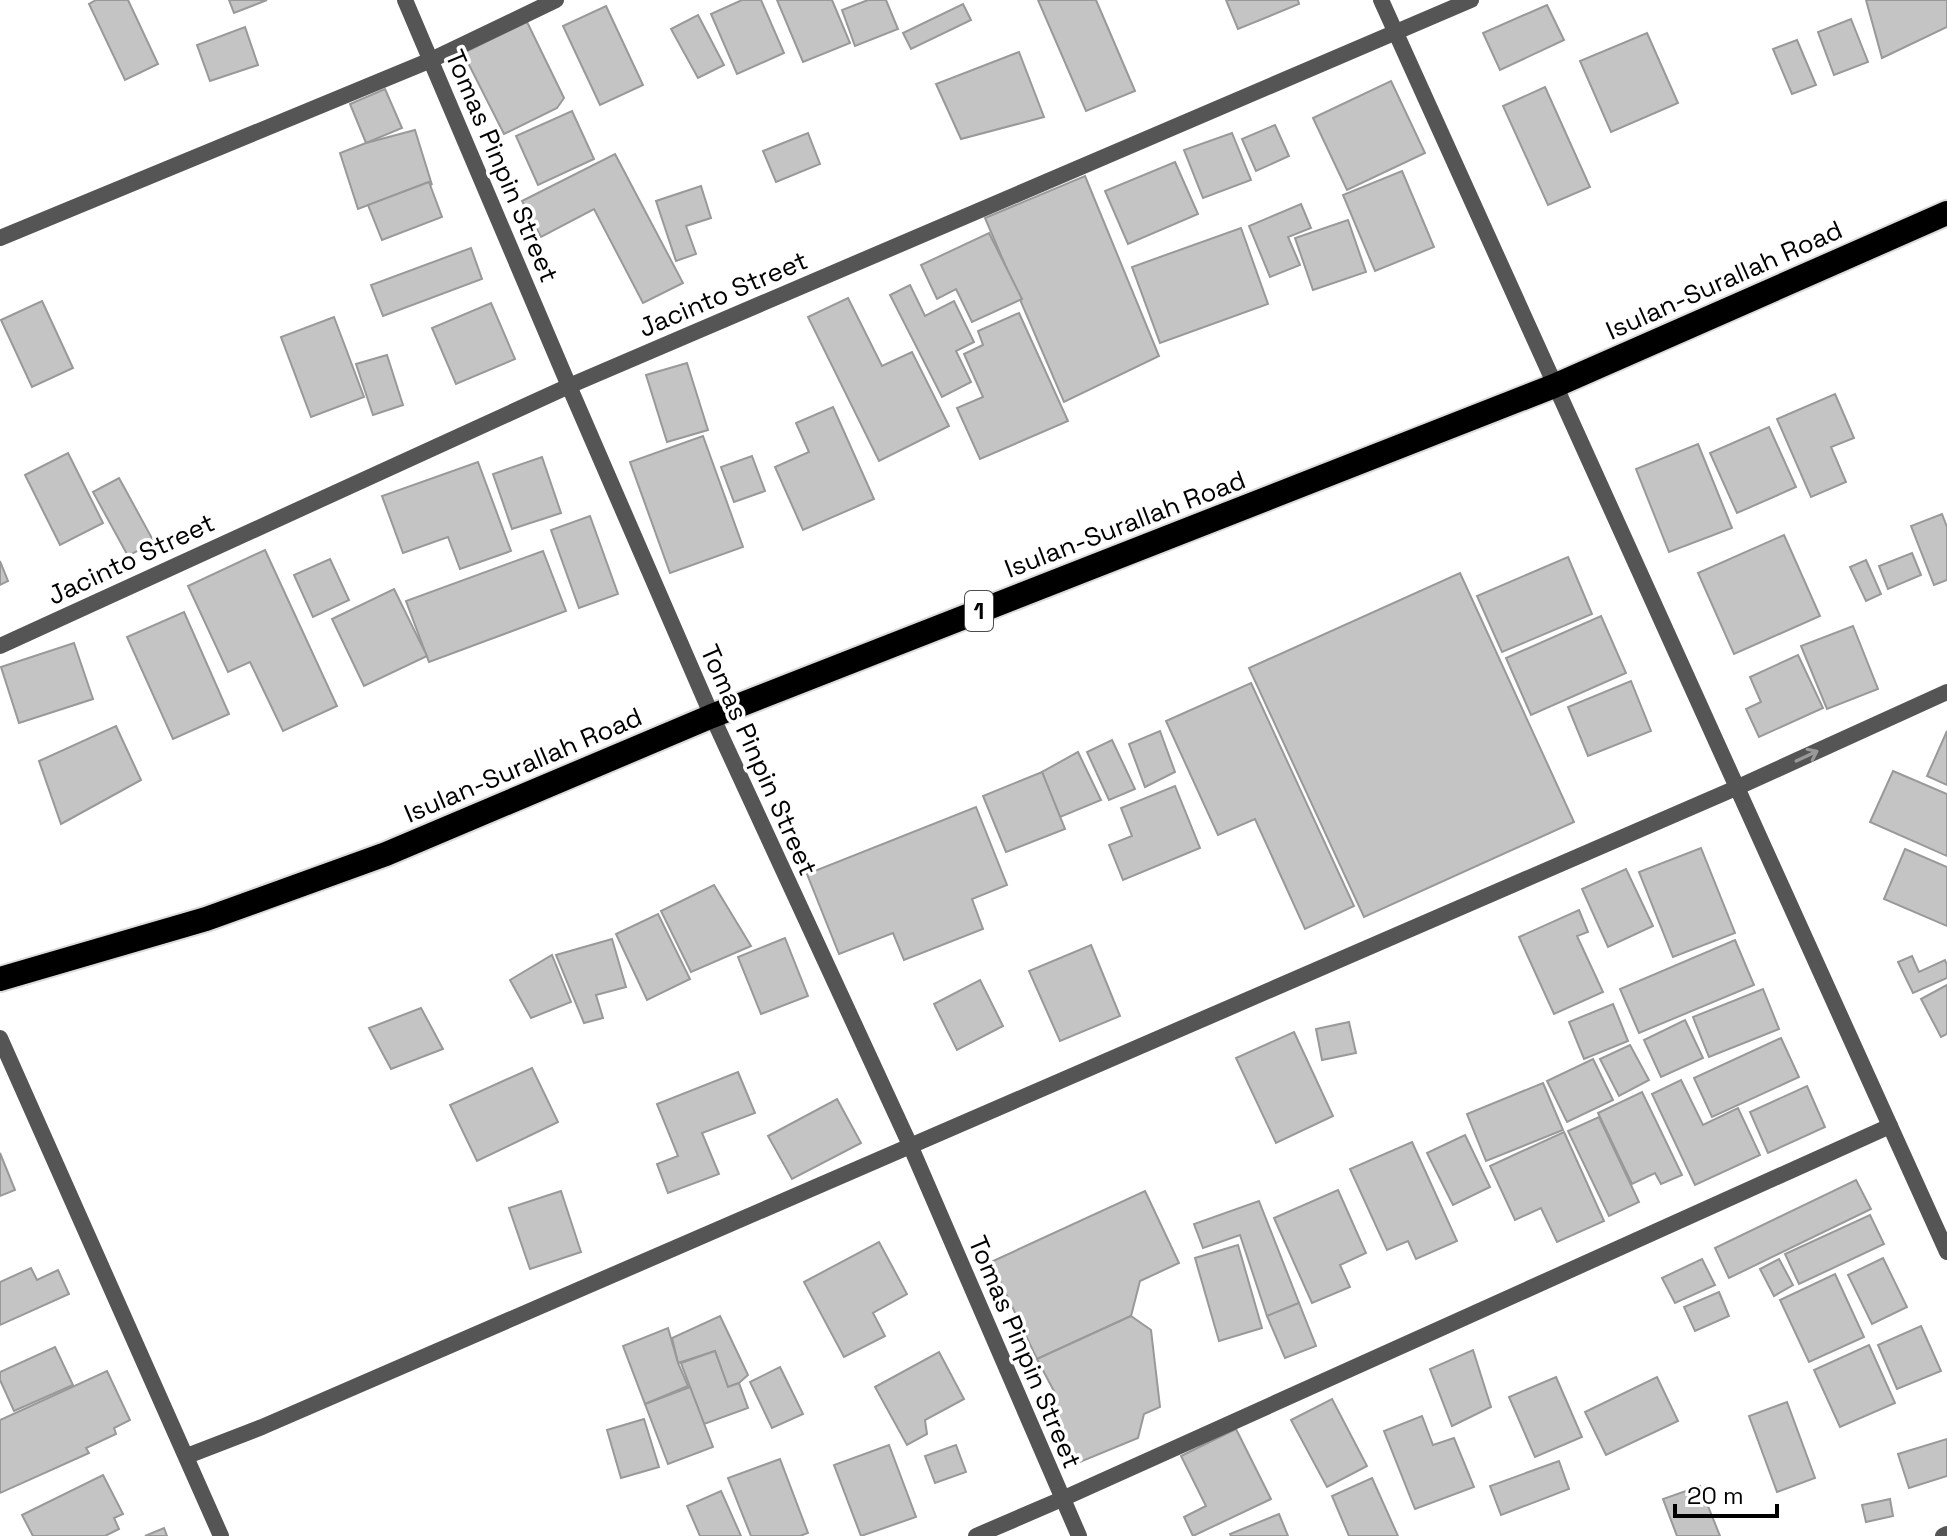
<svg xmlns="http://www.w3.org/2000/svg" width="1947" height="1536" viewBox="0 0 1947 1536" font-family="'Space Grotesk',sans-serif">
	<rect width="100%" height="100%" fill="#fff"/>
	<g fill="#c4c4c4" stroke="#999" stroke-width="2">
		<polygon points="96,0 128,0 158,64 125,80 89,4"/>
		<polygon points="229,0 267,0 234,13"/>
		<polygon points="742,0 761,0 784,53 737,74 711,14"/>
		<polygon points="777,0 832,0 850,43 803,62"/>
		<polygon points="868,0 886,0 898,29 855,46 842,10"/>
		<polygon points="1038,0 1096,0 1135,91 1086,111"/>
		<polygon points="1226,0 1298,0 1299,4 1238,29"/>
		<polygon points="1866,0 1947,0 1947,27 1882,58"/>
		<polygon points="963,4 971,20 911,49 903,33"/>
		<polygon points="1547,5 1564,40 1500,70 1483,33"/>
		<polygon points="606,6 643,85 600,105 563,26"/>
		<polygon points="698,15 724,65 698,78 671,29"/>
		<polygon points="1851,19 1868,62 1834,75 1818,32"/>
		<polygon points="527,22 564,98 557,108 504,134 463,53"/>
		<polygon points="245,27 258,65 210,81 197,45"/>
		<polygon points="1647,33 1678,103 1611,132 1580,61"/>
		<polygon points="1797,40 1816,85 1792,94 1773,49"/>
		<polygon points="1019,52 1044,117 961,139 936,84"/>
		<polygon points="1391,81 1425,153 1347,190 1313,118"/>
		<polygon points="1545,87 1590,187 1548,205 1503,106"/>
		<polygon points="385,89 402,128 366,143 350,104"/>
		<polygon points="572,111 594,159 538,185 516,136"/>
		<polygon points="1275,125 1289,156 1256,171 1242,139"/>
		<polygon points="415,130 432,185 429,182 358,209 340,153 366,143"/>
		<polygon points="808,133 820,164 776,182 763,151"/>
		<polygon points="1232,133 1251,180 1203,198 1184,150"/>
		<polygon points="615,154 683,283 643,303 594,209 541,237 522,201"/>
		<polygon points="1175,162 1198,214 1128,244 1105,191"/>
		<polygon points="1402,171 1434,247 1375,271 1343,195"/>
		<polygon points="1085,176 1159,356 1064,402 985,218"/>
		<polygon points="429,182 442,217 382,240 368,205"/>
		<polygon points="701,186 711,218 686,226 696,254 676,261 656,201"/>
		<polygon points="1301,204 1311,228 1288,237 1300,265 1270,277 1249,226"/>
		<polygon points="1348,220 1366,272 1313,290 1295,238"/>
		<polygon points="1241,228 1268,304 1160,343 1132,267"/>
		<polygon points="989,233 1022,299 972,322 956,289 937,299 921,265"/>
		<polygon points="471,248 482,279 383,316 371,285"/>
		<polygon points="910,285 925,316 954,301 974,342 956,351 971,382 942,397 890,295"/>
		<polygon points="848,298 882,366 912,352 949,426 879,461 808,317"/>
		<polygon points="42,301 73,368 32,387 1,320"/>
		<polygon points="491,303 515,359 456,384 432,328"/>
		<polygon points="1019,313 1068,421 980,459 957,408 983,397 964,354 983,345 978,331"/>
		<polygon points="334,317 364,397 311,417 281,337"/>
		<polygon points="387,355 403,405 373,415 356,364"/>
		<polygon points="687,363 708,430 667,442 646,375"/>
		<polygon points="1835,394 1854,438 1831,447 1846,482 1811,497 1777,419"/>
		<polygon points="833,407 874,499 803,530 775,467 809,452 796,423"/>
		<polygon points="1769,427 1796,487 1737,513 1710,453"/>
		<polygon points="703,436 743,547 670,573 630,462"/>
		<polygon points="1698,444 1732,528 1669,552 1636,469"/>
		<polygon points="68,453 103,523 60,545 25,475"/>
		<polygon points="752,456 765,491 734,502 721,467"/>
		<polygon points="542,457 561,513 512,529 493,474"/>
		<polygon points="478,462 511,551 460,569 448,537 403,553 382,496"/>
		<polygon points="119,478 154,542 128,556 93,492"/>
		<polygon points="1942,514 1947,527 1947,580 1934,585 1911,526"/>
		<polygon points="590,516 618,594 579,608 551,530"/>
		<polygon points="1784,535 1820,616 1734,654 1698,573"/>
		<polygon points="265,550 337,706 283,731 250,662 228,672 188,586"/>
		<polygon points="543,551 566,611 429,662 406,601"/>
		<polygon points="1912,553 1921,575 1888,589 1879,566"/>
		<polygon points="1568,557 1592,614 1502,652 1477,596"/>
		<polygon points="330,559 349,600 313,617 294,575"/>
		<polygon points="1866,560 1881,594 1866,601 1850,567"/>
		<polygon points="0,561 8,581 0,585"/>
		<polygon points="1460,573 1574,822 1364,917 1249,668"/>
		<polygon points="394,589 427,656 364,686 332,619"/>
		<polygon points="184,612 229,714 173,739 127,637"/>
		<polygon points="1601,616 1626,673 1531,715 1506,658"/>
		<polygon points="1853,626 1878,689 1827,709 1801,646"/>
		<polygon points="74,643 93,699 19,723 1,667"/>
		<polygon points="1798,655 1823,708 1759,737 1746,709 1761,702 1750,677"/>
		<polygon points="1631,681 1651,731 1588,756 1568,707"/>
		<polygon points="1251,683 1354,906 1305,929 1255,819 1218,835 1166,721"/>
		<polygon points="116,726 141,780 61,824 39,761"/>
		<polygon points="1160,731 1175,772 1145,787 1129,744"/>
		<polygon points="1947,731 1947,785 1927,776"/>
		<polygon points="1112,740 1135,789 1109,800 1087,752"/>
		<polygon points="1078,752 1101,800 1060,817 1042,772"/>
		<polygon points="1893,771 1947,794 1947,856 1870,822"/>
		<polygon points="1042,772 1065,829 1006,852 983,796"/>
		<polygon points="1175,786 1200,848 1123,880 1109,845 1132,836 1121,808"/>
		<polygon points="976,807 1007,885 972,899 983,929 904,960 893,933 839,954 807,874"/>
		<polygon points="1701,848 1735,933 1673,957 1639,872"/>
		<polygon points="1905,849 1947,867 1947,926 1884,899"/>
		<polygon points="1626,869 1653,926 1608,947 1582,889"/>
		<polygon points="714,885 751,946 691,972 661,911"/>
		<polygon points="1579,910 1588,932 1577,936 1603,992 1554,1014 1519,937"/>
		<polygon points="658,914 690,979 647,1000 616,934"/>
		<polygon points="785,938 808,996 761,1014 738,957"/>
		<polygon points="612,939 626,987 596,995 603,1018 584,1023 556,955"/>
		<polygon points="1735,940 1754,985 1639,1033 1620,989"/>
		<polygon points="1091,945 1120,1016 1060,1041 1029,971"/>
		<polygon points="552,955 571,1002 531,1018 510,980"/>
		<polygon points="1912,956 1919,972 1945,960 1947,965 1947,978 1913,993 1898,962"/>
		<polygon points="980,980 1003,1026 957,1050 934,1004"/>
		<polygon points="1947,985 1947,1034 1941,1037 1921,999"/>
		<polygon points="1763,989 1779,1029 1709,1057 1693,1017"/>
		<polygon points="1613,1004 1628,1041 1584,1059 1569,1022"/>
		<polygon points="421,1008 443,1049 391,1069 369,1028"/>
		<polygon points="1685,1020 1703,1058 1661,1077 1644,1040"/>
		<polygon points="1349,1022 1356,1053 1322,1060 1316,1029"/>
		<polygon points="1294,1032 1333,1116 1276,1143 1236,1058"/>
		<polygon points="1781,1038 1799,1077 1712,1117 1694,1078"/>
		<polygon points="1630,1045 1649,1080 1619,1096 1600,1059"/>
		<polygon points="1593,1059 1613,1100 1567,1122 1547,1081"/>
		<polygon points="532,1068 558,1122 477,1161 450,1105"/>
		<polygon points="738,1072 755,1113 702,1133 719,1174 668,1193 657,1164 678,1156 657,1104"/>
		<polygon points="1681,1080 1703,1125 1738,1108 1760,1155 1695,1185 1652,1094"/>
		<polygon points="1543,1083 1563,1130 1486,1161 1467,1114"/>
		<polygon points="1807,1086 1825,1127 1768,1153 1750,1112"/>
		<polygon points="1642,1092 1682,1175 1661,1184 1655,1173 1632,1184 1598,1113"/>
		<polygon points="837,1099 861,1143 792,1179 768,1136"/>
		<polygon points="1599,1117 1639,1202 1609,1216 1568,1131"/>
		<polygon points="1564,1132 1604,1221 1557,1242 1541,1208 1515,1220 1490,1166"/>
		<polygon points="1465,1135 1490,1187 1453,1205 1427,1153"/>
		<polygon points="1412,1142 1457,1241 1416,1259 1408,1241 1387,1250 1350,1169"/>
		<polygon points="0,1153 15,1190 0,1196"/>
		<polygon points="1856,1180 1871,1209 1729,1278 1715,1248"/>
		<polygon points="1338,1190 1366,1253 1340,1265 1350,1287 1312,1303 1274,1218"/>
		<polygon points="561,1191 581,1252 530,1269 509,1208"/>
		<polygon points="1145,1191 1179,1263 1140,1281 1131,1316 1037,1359 991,1262"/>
		<polygon points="1259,1201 1299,1303 1267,1316 1240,1235 1203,1248 1194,1224"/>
		<polygon points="1870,1215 1884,1244 1799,1284 1785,1254"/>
		<polygon points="879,1242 907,1294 873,1313 885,1336 844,1357 804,1282"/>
		<polygon points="1238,1245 1262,1328 1219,1341 1195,1258"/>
		<polygon points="1883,1258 1907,1307 1872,1324 1848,1275"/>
		<polygon points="1702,1259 1715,1285 1675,1303 1662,1278"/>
		<polygon points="1779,1259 1793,1285 1774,1296 1760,1269"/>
		<polygon points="31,1268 37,1280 58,1270 69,1294 0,1325 0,1282"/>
		<polygon points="1835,1274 1864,1337 1809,1362 1780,1300"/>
		<polygon points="1719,1292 1729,1316 1695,1331 1684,1307"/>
		<polygon points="1299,1303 1316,1346 1285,1358 1267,1316"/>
		<polygon points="720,1316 748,1375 739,1383 728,1387 715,1351 678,1363 672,1338"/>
		<polygon points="1131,1316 1151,1330 1160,1407 1144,1414 1138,1438 1075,1464 1048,1398 1056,1395 1037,1359"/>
		<polygon points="1921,1326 1941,1371 1897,1389 1878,1345"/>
		<polygon points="668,1328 678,1363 688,1386 645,1404 623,1346"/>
		<polygon points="1869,1345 1895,1403 1840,1427 1814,1370"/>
		<polygon points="55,1347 73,1385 14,1411 0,1380 0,1372"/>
		<polygon points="1473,1350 1491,1407 1452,1426 1430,1369"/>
		<polygon points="715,1351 728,1387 739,1383 748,1408 704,1424 681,1363"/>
		<polygon points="939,1352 964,1399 925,1420 927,1434 907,1445 875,1387"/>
		<polygon points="780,1367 803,1414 772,1428 750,1382"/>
		<polygon points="107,1371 130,1420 114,1428 116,1434 86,1448 89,1453 0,1493 0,1420"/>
		<polygon points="1556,1377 1582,1437 1535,1457 1509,1397"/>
		<polygon points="1657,1377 1678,1421 1606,1455 1585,1412"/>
		<polygon points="690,1387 713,1447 668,1464 645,1404"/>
		<polygon points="1332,1399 1367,1466 1327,1487 1291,1420"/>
		<polygon points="1787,1402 1815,1478 1777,1492 1749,1416"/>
		<polygon points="1422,1416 1433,1445 1454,1438 1474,1487 1415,1509 1384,1431"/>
		<polygon points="644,1419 659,1467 621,1478 607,1430"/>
		<polygon points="1236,1429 1271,1499 1193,1536 1184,1517 1206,1506 1181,1456"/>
		<polygon points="1947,1439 1947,1476 1909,1488 1898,1454"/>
		<polygon points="889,1445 916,1517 861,1536 834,1465"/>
		<polygon points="956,1445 966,1472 935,1483 925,1456"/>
		<polygon points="780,1459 808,1533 800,1536 751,1536 728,1478"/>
		<polygon points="1559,1461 1569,1489 1501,1515 1490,1486"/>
		<polygon points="103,1475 123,1514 114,1518 119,1529 105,1536 33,1536 22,1515"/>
		<polygon points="1372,1478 1398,1536 1349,1536 1332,1496"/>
		<polygon points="1700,1486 1720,1536 1677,1536 1663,1499"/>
		<polygon points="721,1491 741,1536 700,1536 687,1506"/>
		<polygon points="1890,1499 1893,1516 1866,1522 1862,1505"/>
		<polygon points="1279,1514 1288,1536 1231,1536 1230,1534"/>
		<polygon points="164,1528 167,1536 145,1536"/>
	</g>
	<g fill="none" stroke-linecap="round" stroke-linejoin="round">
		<g stroke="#dbdbdb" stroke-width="28">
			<polyline id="highway" points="0,979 206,919 386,854 712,716 1554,386 1947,213"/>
		</g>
		<g stroke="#555" stroke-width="16">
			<polyline points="405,0 569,386 712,716 910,1145 1079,1536"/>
			<polyline points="1381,0 1947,1252"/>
			<polyline points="0,238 431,60 556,0"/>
			<polyline points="0,646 569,386 1471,0"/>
			<polyline points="0,1038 221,1536"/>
			<polyline points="187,1456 262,1427 1736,788 1947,692"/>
			<polyline points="976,1536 1062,1499 1890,1126"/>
			<polyline points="1943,1536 1947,1534"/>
		</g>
		<use href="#highway" stroke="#000" stroke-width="24"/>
	</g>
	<defs><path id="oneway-shaft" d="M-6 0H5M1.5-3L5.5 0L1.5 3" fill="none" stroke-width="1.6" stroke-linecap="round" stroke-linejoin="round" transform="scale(2)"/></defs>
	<use stroke="#999" href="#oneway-shaft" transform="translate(1807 756) rotate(-25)"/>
	<g text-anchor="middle" stroke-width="7" stroke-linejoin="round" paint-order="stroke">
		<rect fill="#fff" stroke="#4c4c4c" stroke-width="2" x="965" y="591" width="28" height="40" rx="6"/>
		<g font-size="24" font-weight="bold" fill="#000">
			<text x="979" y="619">1</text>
		</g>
		<g font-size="26" fill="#000" stroke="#fff">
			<text transform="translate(502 166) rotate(67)" y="9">Tomas Pinpin Street</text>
			<text transform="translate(1724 280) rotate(-24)" y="9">Isulan-Surallah Road</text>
			<text transform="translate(723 294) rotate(-23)" y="9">Jacinto Street</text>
			<text transform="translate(1125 524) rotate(-21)" y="9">Isulan-Surallah Road</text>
			<text transform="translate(131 559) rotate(-25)" y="9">Jacinto Street</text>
			<text transform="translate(759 760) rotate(66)" y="9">Tomas Pinpin Street</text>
			<text transform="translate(523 765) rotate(-23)" y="9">Isulan-Surallah Road</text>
			<text transform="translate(1025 1352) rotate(67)" y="9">Tomas Pinpin Street</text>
		</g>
	</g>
	<path d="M1675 1504v12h102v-12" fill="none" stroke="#000000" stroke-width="4"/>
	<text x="1687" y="1504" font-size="24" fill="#000000" stroke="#ffffff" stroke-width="6" paint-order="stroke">20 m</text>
</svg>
